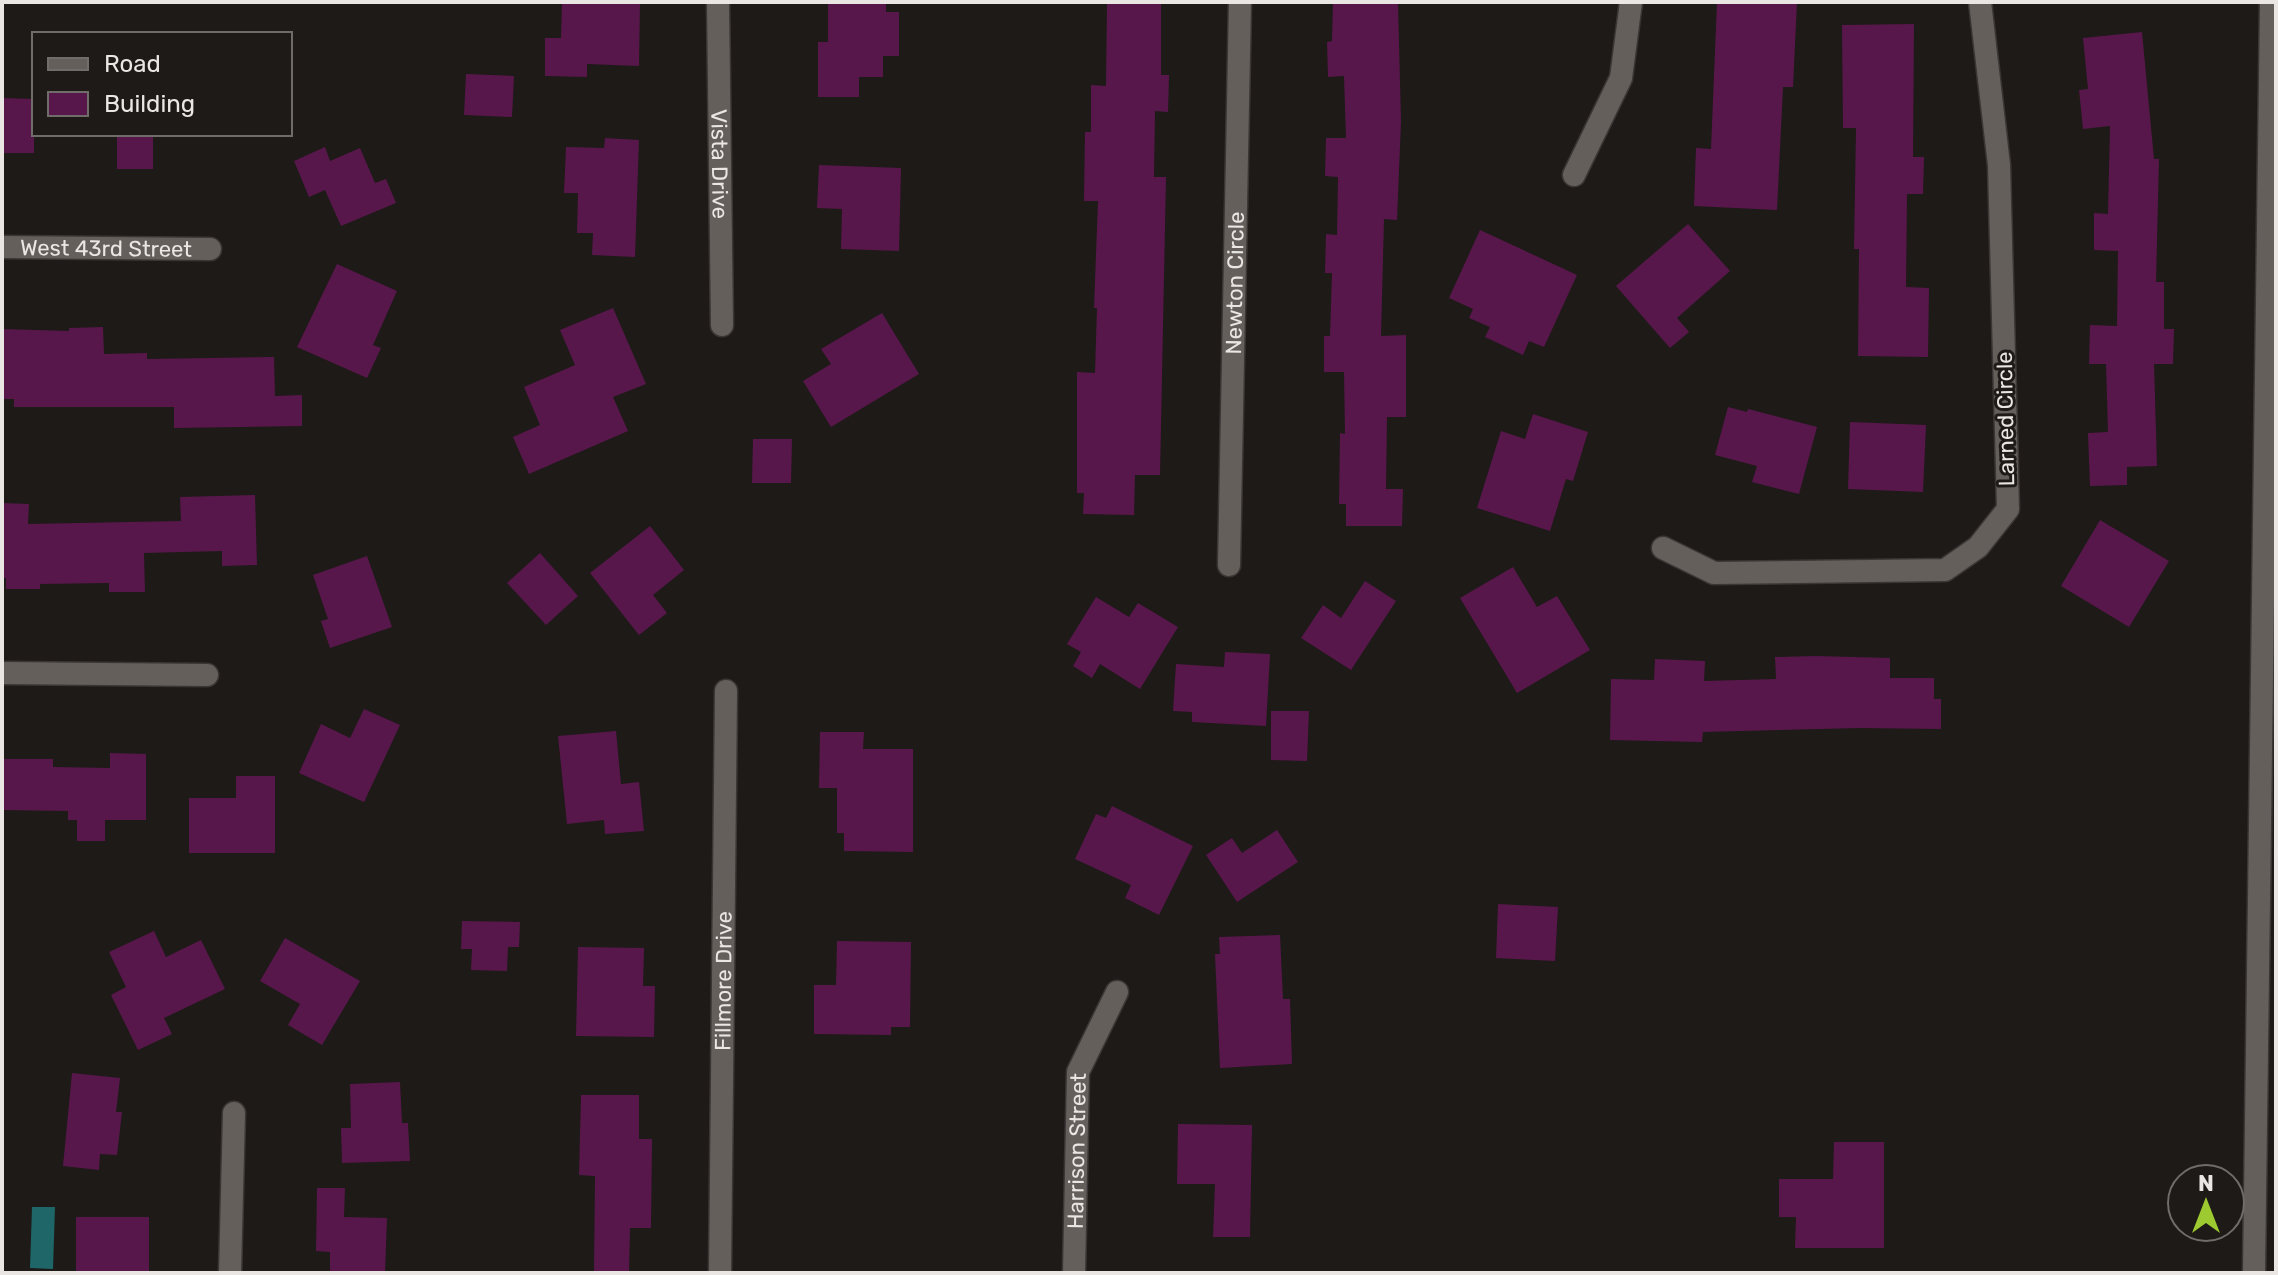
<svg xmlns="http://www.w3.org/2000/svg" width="2278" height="1275" viewBox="0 0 2278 1275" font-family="Rubik,sans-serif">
	<rect width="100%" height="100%" fill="#1e1a17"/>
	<polygon fill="#1e6668" points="32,1207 55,1207 53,1269 30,1268"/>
	<g fill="#57174b">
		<polygon points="562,2 640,2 639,66 587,64 587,77 545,76 545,38 561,38"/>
		<polygon points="828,2 886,2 886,12 899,12 899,56 883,56 883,77 859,77 859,97 818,97 818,42 828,42"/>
		<polygon points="1107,2 1161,2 1161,75 1169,75 1168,112 1155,111 1154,177 1166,177 1160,475 1135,475 1134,515 1083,514 1084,493 1077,493 1077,372 1095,373 1097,308 1094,308 1098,201 1084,201 1085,132 1091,132 1091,85 1106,86"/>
		<polygon points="1333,2 1398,2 1401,121 1397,220 1384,219 1381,336 1406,335 1406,417 1387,417 1386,489 1403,489 1402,526 1346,526 1346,504 1339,504 1340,433 1345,434 1344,372 1324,372 1324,336 1330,336 1332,273 1325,273 1326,234 1337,235 1338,177 1325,176 1326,138 1346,138 1344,76 1328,77 1327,42 1332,41"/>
		<polygon points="1717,2 1797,2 1793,87 1783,87 1777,210 1694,206 1696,148 1711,149"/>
		<polygon points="1914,24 1913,157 1924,157 1923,194 1907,194 1906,287 1929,288 1928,357 1858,356 1859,249 1854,249 1856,128 1843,128 1842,25"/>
		<polygon points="2142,32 2154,159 2159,159 2156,282 2164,282 2164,329 2174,329 2173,364 2154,364 2157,466 2127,467 2127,485 2090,486 2088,433 2108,432 2106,364 2089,364 2090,325 2117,326 2118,251 2094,250 2094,213 2108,214 2110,126 2083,129 2079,90 2088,89 2083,38"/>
		<polygon points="466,74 514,76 512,117 464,115"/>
		<polygon points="2,98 34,99 34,153 2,153"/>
		<rect x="117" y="134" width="36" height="35"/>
		<polygon points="605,138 639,140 635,257 592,255 593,233 577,233 578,193 564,193 566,147 604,148"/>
		<polygon points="325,147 330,161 360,148 375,183 386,179 396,203 341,226 325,190 309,197 294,161"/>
		<polygon points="819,165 901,168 899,251 841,249 842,209 817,208"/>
		<polygon points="1688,224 1730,271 1677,318 1689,332 1670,348 1616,286"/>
		<polygon points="1480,230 1577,275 1544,347 1529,341 1523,355 1485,337 1490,327 1469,318 1473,309 1449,298"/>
		<polygon points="337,264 397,291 373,345 381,348 367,378 297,347"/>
		<polygon points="613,308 646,384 613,397 628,431 529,474 513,437 540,425 524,387 575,365 560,330"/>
		<polygon points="882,313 919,374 831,427 803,381 831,364 821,349"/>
		<polygon points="103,327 104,354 147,353 147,359 274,357 275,396 302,395 302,426 174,428 174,407 14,407 14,399 2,399 2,329 69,331 69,328"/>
		<polygon points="1728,407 1747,412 1748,409 1817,427 1799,494 1752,482 1757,466 1715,455"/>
		<polygon points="1533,414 1588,432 1573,481 1566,479 1550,531 1477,508 1501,431 1525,439"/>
		<polygon points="1850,422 1926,425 1923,492 1848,489"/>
		<polygon points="753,439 792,439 791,483 752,483"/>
		<polygon points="255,495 257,565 222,566 222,551 144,553 145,592 109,592 109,583 40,584 40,589 6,589 6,578 2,578 2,503 29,504 28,524 181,521 180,497"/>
		<polygon points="2100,520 2169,561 2129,627 2061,586"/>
		<polygon points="650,526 684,570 653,595 667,613 639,635 590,573"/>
		<polygon points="540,553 578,596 546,625 507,583"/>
		<polygon points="367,556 392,627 330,648 321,621 328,619 313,575"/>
		<polygon points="1513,567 1537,607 1557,596 1590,650 1517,693 1460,598"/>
		<polygon points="1365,581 1396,601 1351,670 1301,638 1323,605 1341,618"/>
		<polygon points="1096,597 1129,617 1138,603 1178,627 1140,689 1100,664 1092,678 1073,666 1081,652 1067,644"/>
		<polygon points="1225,652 1270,654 1266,726 1192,722 1192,712 1173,711 1176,664 1224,667"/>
		<polygon points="1816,656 1890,658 1890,678 1934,678 1934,699 1941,699 1941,729 1860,728 1703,732 1702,742 1610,740 1611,679 1654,680 1655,659 1705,661 1704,681 1776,679 1775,657"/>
		<polygon points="364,709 400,725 364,802 299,773 321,724 350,738"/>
		<polygon points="1271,711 1309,711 1307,761 1271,760"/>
		<polygon points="616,731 621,784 639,782 644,831 605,834 604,820 567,824 558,736"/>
		<polygon points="820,732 864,732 863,749 913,749 913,852 844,851 844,833 837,833 837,788 819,788"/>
		<polygon points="110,753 146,754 146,820 105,820 105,841 77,841 77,820 68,820 68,811 2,810 2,759 53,759 53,767 110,768"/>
		<polygon points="236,776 275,776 275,853 189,853 189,798 236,798"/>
		<polygon points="1112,806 1193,846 1159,915 1125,898 1131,885 1075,859 1096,814 1106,818"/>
		<polygon points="1277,830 1298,862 1237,902 1206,855 1232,838 1242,853"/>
		<polygon points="1498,904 1558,907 1555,961 1496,958"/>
		<polygon points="462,921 520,922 519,947 508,947 507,971 471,970 472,949 461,949"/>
		<polygon points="154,931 166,957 201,940 225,989 164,1018 172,1034 138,1050 111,995 126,987 109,952"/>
		<polygon points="1280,935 1283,999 1290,999 1292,1064 1220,1068 1215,954 1220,954 1219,937"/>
		<polygon points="285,938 360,981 322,1045 288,1025 300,1004 260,981"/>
		<polygon points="837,941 911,942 910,1027 891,1027 891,1035 814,1034 814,985 836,985"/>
		<polygon points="578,947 644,948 643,986 655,986 654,1037 576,1036"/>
		<polygon points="72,1073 120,1078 116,1112 122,1112 117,1155 100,1154 99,1170 63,1166"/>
		<polygon points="400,1082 402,1123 408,1123 410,1161 342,1163 341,1128 351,1128 350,1084"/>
		<polygon points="581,1095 639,1095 639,1139 652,1139 651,1228 630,1228 629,1273 594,1273 595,1176 579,1175"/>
		<polygon points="1178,1124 1252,1125 1250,1237 1213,1237 1215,1184 1177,1184"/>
		<polygon points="1834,1142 1884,1142 1884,1248 1795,1248 1796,1217 1779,1217 1779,1179 1833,1179"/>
		<polygon points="317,1188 345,1188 344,1217 387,1218 385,1273 330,1273 330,1252 316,1251"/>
		<rect x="76" y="1217" width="73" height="56"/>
	</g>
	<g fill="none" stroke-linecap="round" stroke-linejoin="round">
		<g stroke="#3a3635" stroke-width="25">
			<g id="minor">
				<path id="s1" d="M718,2L722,325"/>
				<polyline points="1574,175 1621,78 1631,2"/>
				<path id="s2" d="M2,247L210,249"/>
				<polyline points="1663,548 1714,573 1945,570 1978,547 2008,509 1999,165 1980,2"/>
				<path id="s3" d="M1229,565L1240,2"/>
				<polyline points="2,673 207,675"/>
				<polyline points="230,1273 234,1113"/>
				<path id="s4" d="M720,1273L726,691"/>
				<path id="s5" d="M1074,1273L1078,1072L1117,992"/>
				<polyline points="2254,1273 2271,2"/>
			</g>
		</g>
		<use href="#minor" stroke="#645f5b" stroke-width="22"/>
	</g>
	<g text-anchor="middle" stroke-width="6" stroke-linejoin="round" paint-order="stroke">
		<g font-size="22" fill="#e9e6e4" stroke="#1e1a17">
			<text dy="8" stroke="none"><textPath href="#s1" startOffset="162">Vista Drive</textPath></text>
			<text dy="8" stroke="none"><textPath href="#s2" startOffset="104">West 43rd Street</textPath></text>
			<text dy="8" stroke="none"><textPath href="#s3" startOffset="282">Newton Circle</textPath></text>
			<text transform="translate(2005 419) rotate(-91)" y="8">Larned Circle</text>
			<text dy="8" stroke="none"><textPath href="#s4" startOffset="292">Fillmore Drive</textPath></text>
			<text dy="8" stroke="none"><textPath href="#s5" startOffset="122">Harrison Street</textPath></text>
		</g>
	</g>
	<rect width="2278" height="1275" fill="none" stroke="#e9e6e4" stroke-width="8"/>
	<rect x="32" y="32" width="260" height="104" fill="#1e1a17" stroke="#6f6c69" stroke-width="2"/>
	<rect x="48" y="58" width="40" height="12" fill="#645f5b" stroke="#6f6c69" stroke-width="2"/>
	<text x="104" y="72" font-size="24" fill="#e9e6e4">Road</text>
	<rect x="48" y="92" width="40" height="24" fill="#57174b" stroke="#6f6c69" stroke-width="2"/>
	<text x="104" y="112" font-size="24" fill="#e9e6e4">Building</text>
	<g transform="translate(2206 1203)"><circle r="38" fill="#1e1a17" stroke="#6f6c69" stroke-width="2"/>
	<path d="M0-6L14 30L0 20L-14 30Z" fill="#9dca30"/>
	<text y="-12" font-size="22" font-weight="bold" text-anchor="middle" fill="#e9e6e4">N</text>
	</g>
</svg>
